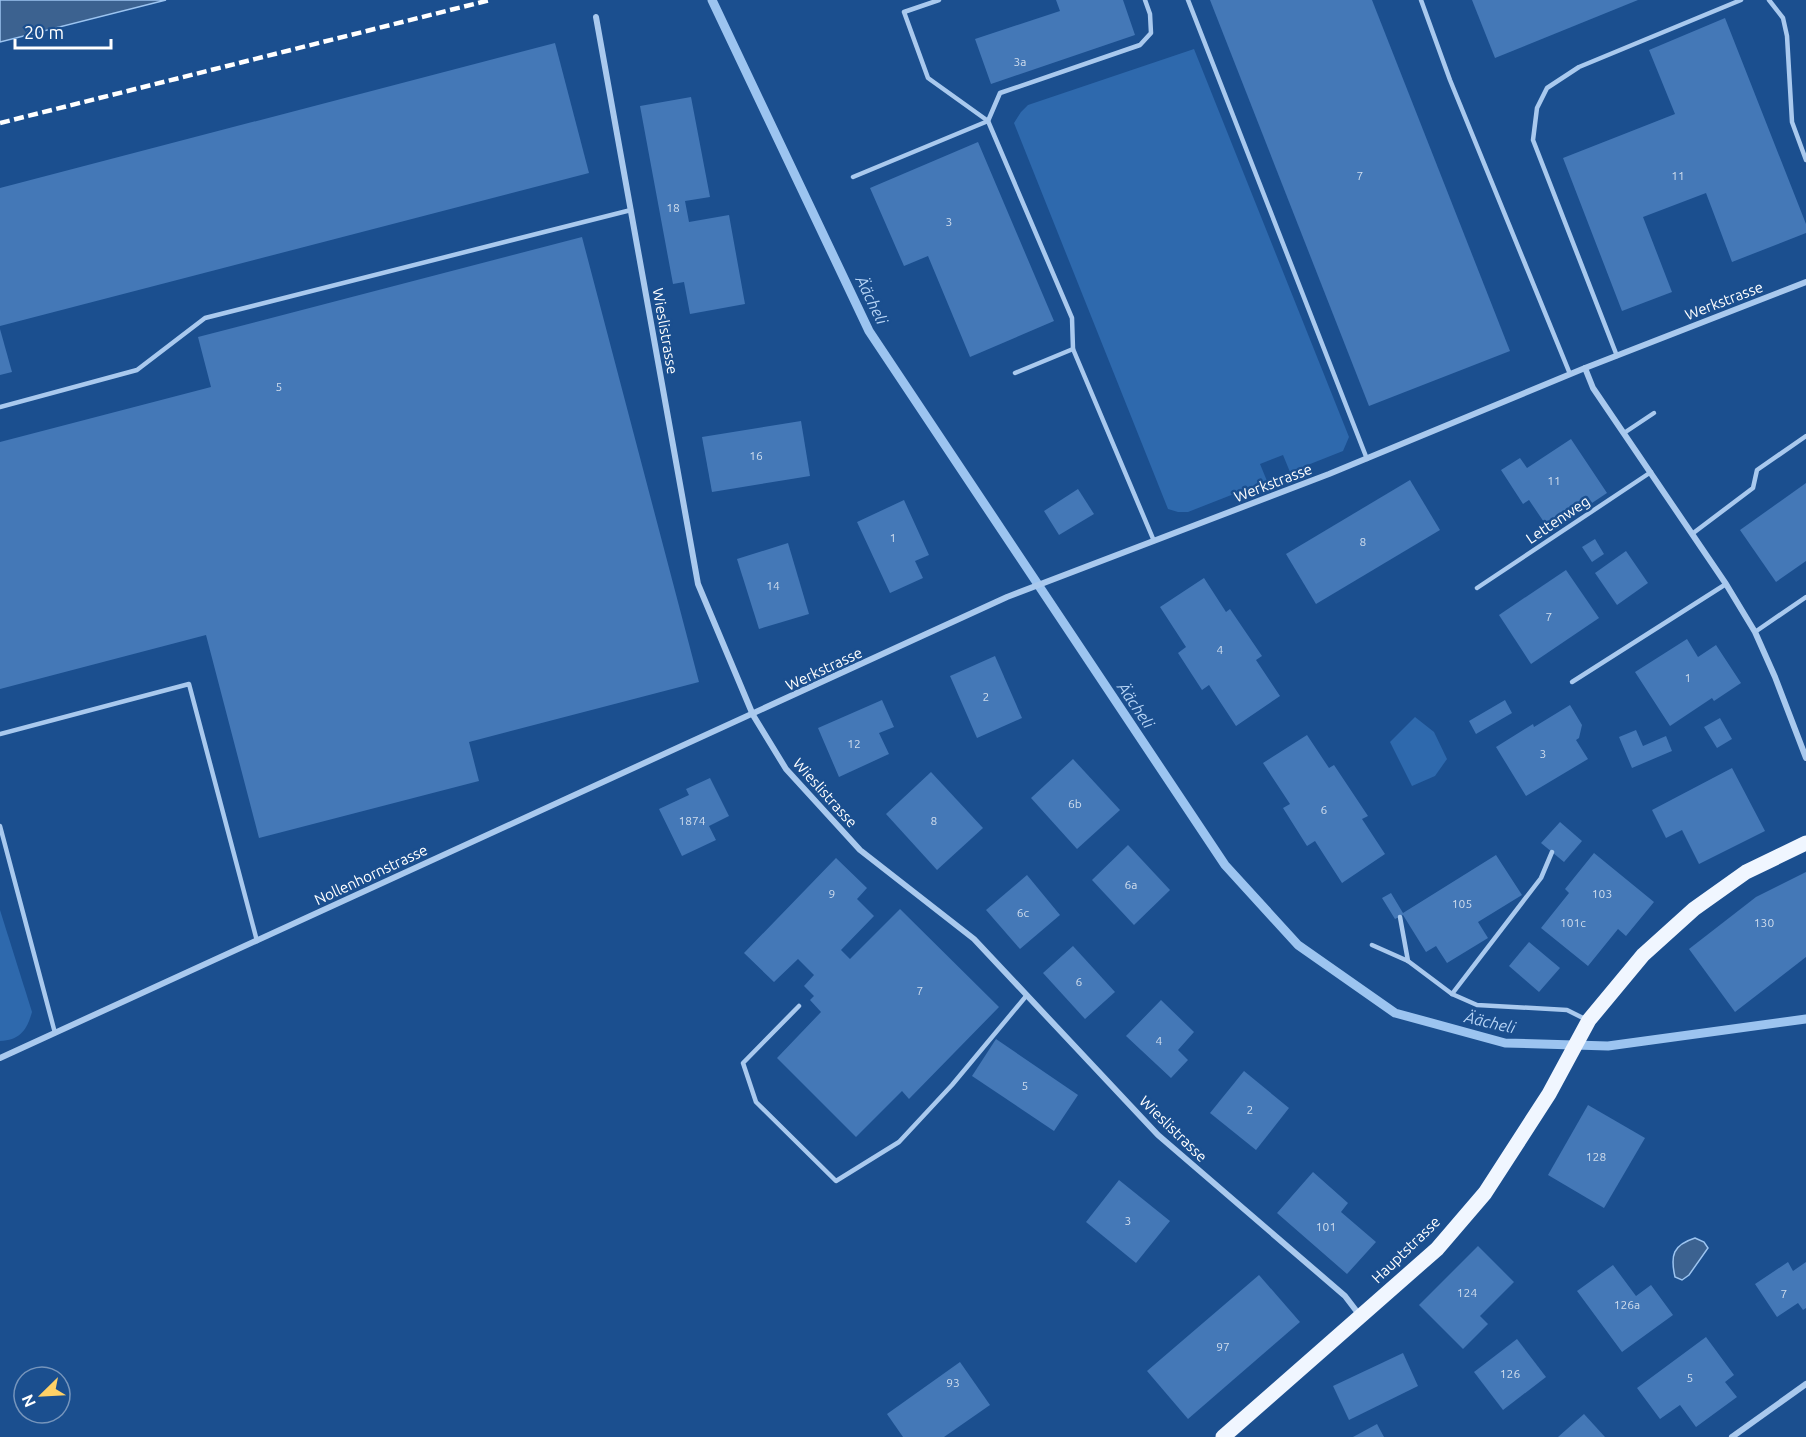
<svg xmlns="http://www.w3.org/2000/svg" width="1806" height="1437" viewBox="0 0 1806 1437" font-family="Ubuntu,sans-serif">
	<rect width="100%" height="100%" fill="#1b4f8f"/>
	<g fill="#2e69ad">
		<polygon points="1194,49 1349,437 1343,451 1290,472 1283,455 1260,464 1267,481 1188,512 1178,512 1168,509 1014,123 1021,112 1028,105"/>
		<polygon points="1415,717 1434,732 1447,759 1435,776 1412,786 1390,742"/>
		<path d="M0,910L32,1012C27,1030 20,1040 0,1041Z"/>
	</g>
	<g fill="#3c6290" stroke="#9cc4f0" stroke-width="1.5">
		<polygon points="0,0 166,0 0,42"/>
		<path d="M1695,1238L1704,1242L1708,1248L1689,1275L1682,1280L1675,1277C1670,1255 1673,1245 1695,1238Z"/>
	</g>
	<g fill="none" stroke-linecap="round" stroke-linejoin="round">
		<polyline stroke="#9cc4f0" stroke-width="9" points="712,0 869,331 1225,865 1298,945 1395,1013 1505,1043 1608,1046 1806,1019"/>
	</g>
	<g fill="#4478b7">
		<polygon points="1056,0 1123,0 1135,35 991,84 975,39 1060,11"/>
		<polygon points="1210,0 1372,0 1510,351 1369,406"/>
		<polygon points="1472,0 1638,0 1495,58"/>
		<polygon points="1725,18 1806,224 1806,233 1732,262 1706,193 1643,217 1672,292 1622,311 1563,158 1675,114 1649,50"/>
		<polygon points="555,43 589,173 0,326 0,188"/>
		<polygon points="691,97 710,197 685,201 689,222 729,215 745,304 690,314 684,282 673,284 640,106"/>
		<polygon points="978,142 1054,321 970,357 928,256 904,266 870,188"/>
		<polygon points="582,237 699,682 469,742 479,781 259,838 206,635 0,689 0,442 211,387 198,337"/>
		<polygon points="0,329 12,372 0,375"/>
		<polygon points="801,421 810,476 712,492 702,437"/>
		<polygon points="1571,439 1607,493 1550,531 1529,500 1523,504 1501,470 1520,458 1527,468"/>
		<polygon points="1410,480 1440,530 1316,604 1286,554"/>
		<polygon points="1806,483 1806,561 1776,582 1740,530"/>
		<polygon points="1078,489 1094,514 1059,535 1044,511"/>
		<polygon points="904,500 929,555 915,561 923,578 890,593 857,522"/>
		<polygon points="1595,539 1604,554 1592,562 1582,547"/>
		<polygon points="788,543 809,614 759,629 737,559"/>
		<polygon points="1626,551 1648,583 1617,605 1595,573"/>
		<polygon points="1566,570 1599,618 1531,664 1499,615"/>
		<polygon points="1204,578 1226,612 1230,609 1262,656 1256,660 1280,696 1236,726 1209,685 1202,690 1178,653 1186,647 1160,607"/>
		<polygon points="1687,639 1698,657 1716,645 1741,683 1714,701 1712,698 1670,726 1635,672"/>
		<polygon points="995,656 1022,718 977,738 950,676"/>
		<polygon points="882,700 894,727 879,733 889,754 839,777 818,728"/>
		<polygon points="1505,700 1512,713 1476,734 1469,721"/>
		<polygon points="1570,705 1582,725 1579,738 1576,740 1588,759 1526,796 1496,747 1533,724 1534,727"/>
		<polygon points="1720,718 1732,739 1717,748 1704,727"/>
		<polygon points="1636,730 1643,746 1666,736 1672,751 1632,768 1619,737"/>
		<polygon points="1307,735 1329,768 1334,765 1368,816 1362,819 1385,854 1342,883 1315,841 1307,846 1283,808 1290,804 1263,763"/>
		<polygon points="1073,759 1120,810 1077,849 1031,798"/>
		<polygon points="1732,768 1765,831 1699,864 1682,830 1666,838 1652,810"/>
		<polygon points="931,772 983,828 937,870 886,814"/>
		<polygon points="710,778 729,816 709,826 716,840 682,856 659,809 689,795 686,789"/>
		<polygon points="1560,822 1582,841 1564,862 1541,843"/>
		<polygon points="1128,845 1170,890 1134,925 1092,880"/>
		<polygon points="1594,853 1654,902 1626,936 1618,929 1588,966 1541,928 1569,893 1565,889"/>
		<polygon points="1496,855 1522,895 1478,922 1488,938 1447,963 1436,946 1426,952 1403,915 1395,919 1382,898 1391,893 1403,913"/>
		<polygon points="836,858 867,888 857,899 874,916 841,950 850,959 900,909 999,1007 909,1099 902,1091 856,1137 777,1058 821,1012 810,1000 814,996 804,986 814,975 798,959 774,982 744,953"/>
		<polygon points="1806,872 1806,957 1735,1012 1689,949 1756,897"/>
		<polygon points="1027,875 1060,915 1020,949 986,910"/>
		<polygon points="1529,942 1560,968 1539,992 1509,966"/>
		<polygon points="1073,946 1115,992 1085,1019 1043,973"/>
		<polygon points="1161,1000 1194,1032 1178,1050 1188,1060 1171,1078 1126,1036"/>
		<polygon points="996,1039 1078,1095 1054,1131 972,1076"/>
		<polygon points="1244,1071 1289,1108 1256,1150 1210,1113"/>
		<polygon points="1588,1105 1645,1138 1604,1208 1548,1175"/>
		<polygon points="1313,1172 1348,1203 1341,1212 1376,1242 1347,1274 1277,1213"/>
		<polygon points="1119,1180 1170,1221 1136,1263 1086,1222"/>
		<polygon points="1478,1246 1514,1282 1480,1316 1488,1324 1463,1349 1419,1305"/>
		<polygon points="1788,1262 1793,1271 1806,1262 1806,1308 1803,1310 1798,1303 1777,1317 1755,1284"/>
		<polygon points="1613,1265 1636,1296 1651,1285 1673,1315 1622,1352 1577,1291"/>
		<polygon points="1259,1275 1300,1322 1188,1419 1147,1371"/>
		<polygon points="1706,1337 1734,1375 1725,1382 1737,1397 1696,1427 1680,1405 1660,1419 1637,1388"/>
		<polygon points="1517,1339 1546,1377 1503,1410 1474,1372"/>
		<polygon points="1403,1353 1418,1386 1349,1420 1333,1386"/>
		<polygon points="960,1362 990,1405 944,1437 903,1437 887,1414"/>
		<polygon points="1584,1414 1605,1437 1558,1437"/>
		<polygon points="1377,1424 1384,1437 1353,1437"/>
	</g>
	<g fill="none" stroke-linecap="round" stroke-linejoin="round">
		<g stroke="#a9c9ee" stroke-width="4.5">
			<polyline points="939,0 904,12 928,78 988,121 1072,318 1073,349 1154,541"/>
			<polyline points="1188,0 1367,459"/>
			<polyline points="1421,0 1450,80 1570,374"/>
			<polyline points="1769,0 1783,18 1787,36 1792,122 1806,160"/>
			<polyline points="853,177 988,121 1000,93 1140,45 1151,33 1150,14 1145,0"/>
			<polyline points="1617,356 1533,140 1537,108 1547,88 1579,67 1741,0"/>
			<polyline points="1015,373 1073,349"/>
			<polyline points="0,407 137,370 205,318 631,210"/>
			<polyline points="1624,433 1654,413"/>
			<polyline points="1692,534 1753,488 1757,470 1806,436"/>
			<polyline points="1477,588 1651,472"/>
			<polyline points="1755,632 1806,597"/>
			<polyline points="1572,682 1726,584"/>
			<polyline points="0,734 189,684 257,941"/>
			<polyline points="0,826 55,1033"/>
			<polyline points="1400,917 1408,961"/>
			<polyline points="1372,945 1408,961 1452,994 1477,1005 1567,1010 1587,1020"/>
			<polyline points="1452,994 1541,878 1552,852"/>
			<polyline points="799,1006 743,1063 756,1102 836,1181 899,1142 952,1085 1027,995"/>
		</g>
		<g stroke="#a9c9ee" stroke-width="6">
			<polyline points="596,17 698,584 753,715 786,769 860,850 974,939 1158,1135 1345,1296 1361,1317"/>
			<polyline points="1585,368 1593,388 1726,584 1755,632 1775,677 1806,758"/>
			<polyline points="0,1058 1007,597 1329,474 1585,368 1806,282"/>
			<polyline points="1732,1437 1806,1384"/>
		</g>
		<polyline stroke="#f0f6ff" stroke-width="15" points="1223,1437 1437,1249 1485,1193 1549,1094 1589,1020 1643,955 1694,909 1746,872 1806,843"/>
		<polyline stroke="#fff" stroke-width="4.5" stroke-dasharray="10 4.5" stroke-linecap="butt" points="0,123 490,0"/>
	</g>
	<g text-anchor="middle" stroke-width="5" stroke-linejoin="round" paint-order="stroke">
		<g font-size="12" fill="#d0dded">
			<text x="1020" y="66">3a</text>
			<text x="1360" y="180">7</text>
			<text x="1678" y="180">11</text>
			<text x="673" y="212">18</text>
			<text x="949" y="226">3</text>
			<text x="279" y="391">5</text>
			<text x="756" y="460">16</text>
			<text x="1554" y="485">11</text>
			<text x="893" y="542">1</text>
			<text x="1363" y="546">8</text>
			<text x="773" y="590">14</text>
			<text x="1549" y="621">7</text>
			<text x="1220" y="654">4</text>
			<text x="1688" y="682">1</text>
			<text x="986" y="701">2</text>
			<text x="854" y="748">12</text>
			<text x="1543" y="758">3</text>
			<text x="1075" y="808">6b</text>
			<text x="1324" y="814">6</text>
			<text x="692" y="825">1874</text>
			<text x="934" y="825">8</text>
			<text x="1131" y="889">6a</text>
			<text x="832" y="898">9</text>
			<text x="1602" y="898">103</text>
			<text x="1462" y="908">105</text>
			<text x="1023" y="917">6c</text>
			<text x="1573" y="927">101c</text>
			<text x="1764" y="927">130</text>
			<text x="1079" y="986">6</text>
			<text x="920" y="995">7</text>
			<text x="1159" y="1045">4</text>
			<text x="1025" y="1090">5</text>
			<text x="1250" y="1114">2</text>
			<text x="1596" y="1161">128</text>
			<text x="1128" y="1225">3</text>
			<text x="1326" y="1231">101</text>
			<text x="1467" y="1297">124</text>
			<text x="1784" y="1298">7</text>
			<text x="1627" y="1309">126a</text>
			<text x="1223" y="1351">97</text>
			<text x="1510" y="1378">126</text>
			<text x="1690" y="1382">5</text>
			<text x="953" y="1387">93</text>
		</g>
		<g font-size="15" fill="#fff" stroke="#1b4f8f">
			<text transform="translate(1724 301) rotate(-21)" y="5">Werkstrasse</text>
			<text transform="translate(665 331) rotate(80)" y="5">Wieslistrasse</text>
			<text transform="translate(1273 483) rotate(-21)" y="5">Werkstrasse</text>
			<text transform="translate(1558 520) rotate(-34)" y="5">Lettenweg</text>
			<text transform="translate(824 669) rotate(-25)" y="5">Werkstrasse</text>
			<text transform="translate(825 793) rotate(48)" y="5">Wieslistrasse</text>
			<text transform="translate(371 875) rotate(-25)" y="5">Nollenhornstrasse</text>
			<text transform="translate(1173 1129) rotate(44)" y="5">Wieslistrasse</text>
			<text transform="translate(1406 1250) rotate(-44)" y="5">Hauptstrasse</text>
		</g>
		<g font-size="16" font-style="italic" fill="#b5d3f5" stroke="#1b4f8f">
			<text transform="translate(872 300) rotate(64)" y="6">Äächeli</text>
			<text transform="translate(1136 705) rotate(56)" y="6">Äächeli</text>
			<text transform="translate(1490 1022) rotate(13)" y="6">Äächeli</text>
		</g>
	</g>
	<g transform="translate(42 1395) rotate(246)"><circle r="28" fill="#1b4f8f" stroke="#7695bc" stroke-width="1.5"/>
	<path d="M0-4.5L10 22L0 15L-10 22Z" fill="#ffd166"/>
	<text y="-9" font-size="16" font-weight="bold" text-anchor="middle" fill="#ffffff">N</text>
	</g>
	<path d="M15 39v9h96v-9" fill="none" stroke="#ffffff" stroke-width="3"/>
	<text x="24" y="39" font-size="18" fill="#ffffff" stroke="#1b4f8f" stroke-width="4.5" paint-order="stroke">20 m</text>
</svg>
